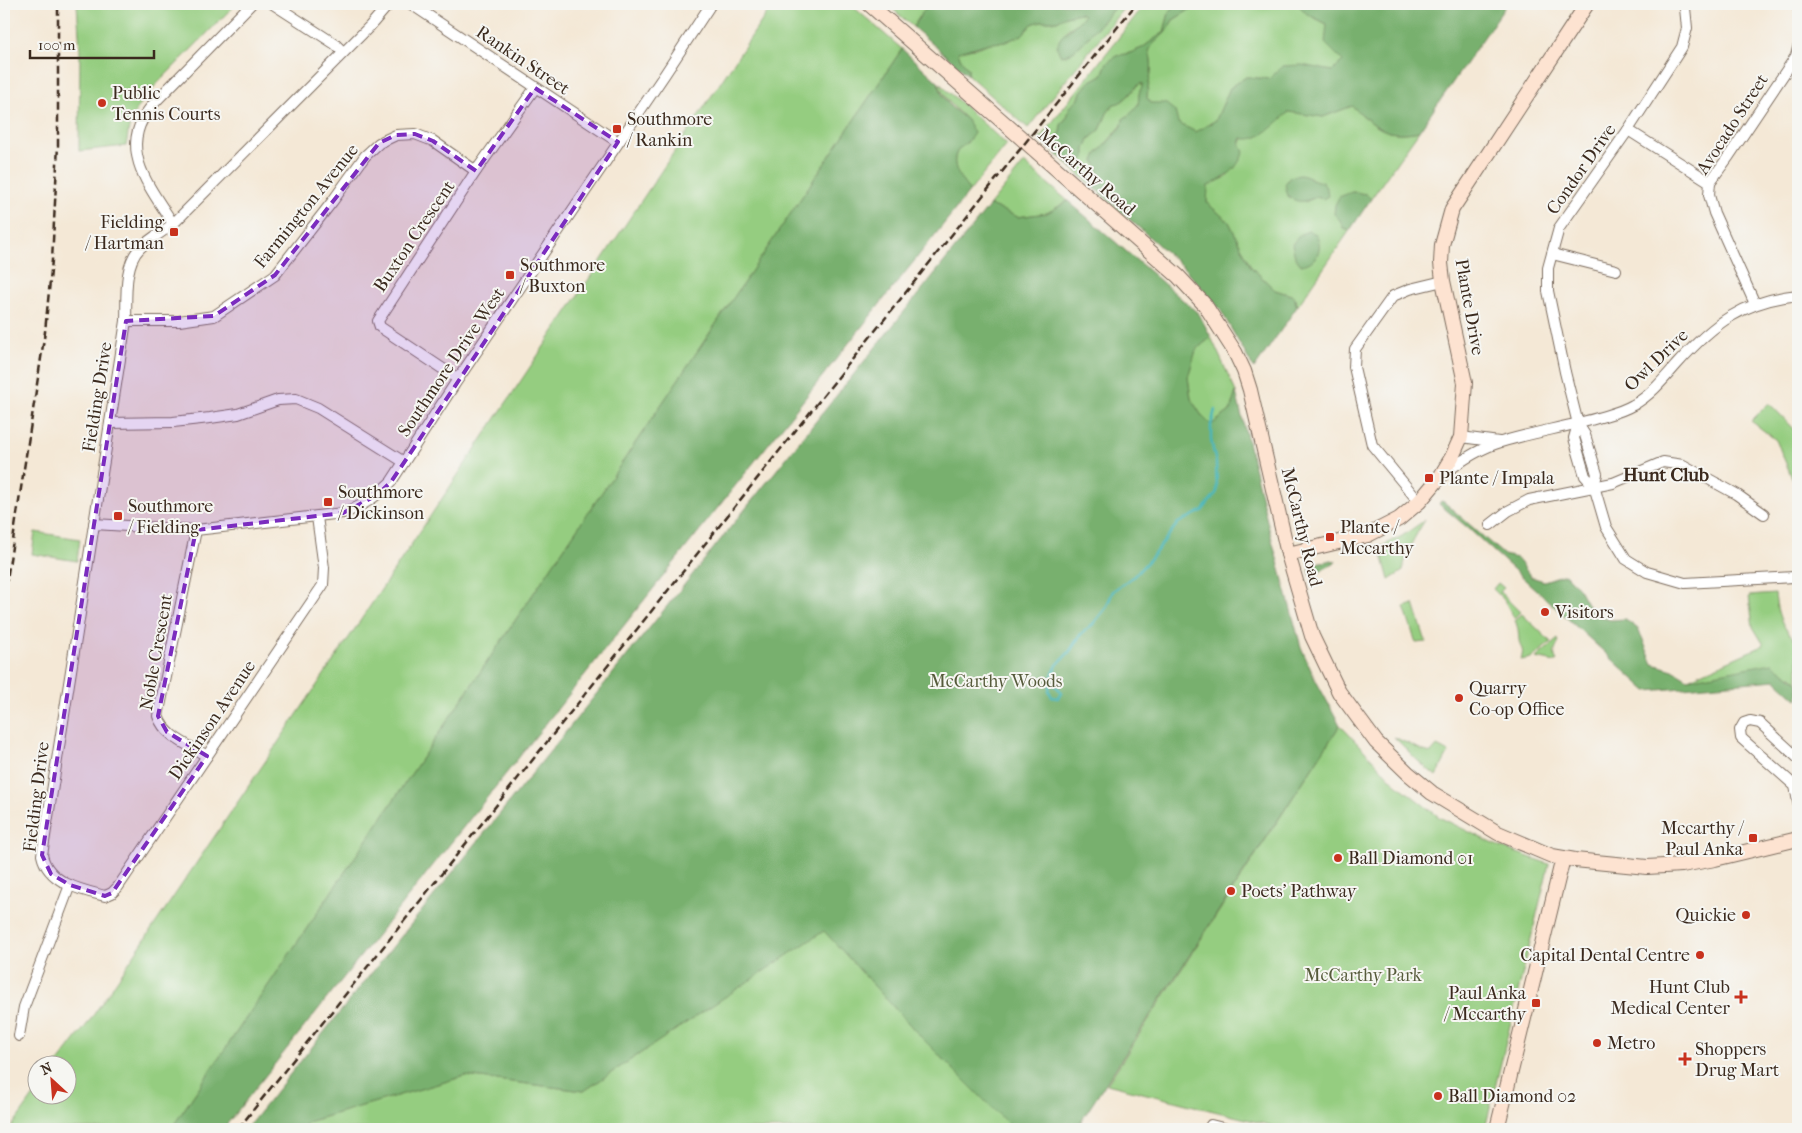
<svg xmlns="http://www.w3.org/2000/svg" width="1802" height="1133" viewBox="0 0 1802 1133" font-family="'IM FELL French Canon',serif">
	<rect width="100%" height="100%" fill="#f6f6f2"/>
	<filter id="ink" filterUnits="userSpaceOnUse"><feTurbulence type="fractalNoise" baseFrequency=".02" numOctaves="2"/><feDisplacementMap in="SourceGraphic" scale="10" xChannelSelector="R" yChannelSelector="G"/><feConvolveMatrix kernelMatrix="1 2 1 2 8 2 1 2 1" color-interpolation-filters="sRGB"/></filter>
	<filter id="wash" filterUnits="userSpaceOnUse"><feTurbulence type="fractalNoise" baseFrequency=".0096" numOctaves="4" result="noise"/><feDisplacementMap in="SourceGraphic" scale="20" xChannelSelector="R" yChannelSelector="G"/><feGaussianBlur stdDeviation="1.12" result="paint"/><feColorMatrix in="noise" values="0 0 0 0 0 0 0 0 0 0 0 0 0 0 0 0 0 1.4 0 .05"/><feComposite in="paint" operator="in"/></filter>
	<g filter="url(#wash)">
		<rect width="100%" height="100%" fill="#f4e8d6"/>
		<g fill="#95cd80" stroke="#687c4f" fill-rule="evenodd">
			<polygon points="77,4 236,4 143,98 130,122 126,146 79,151 80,50"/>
			<polygon points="773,4 850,4 902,49 171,1129 10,1129 37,1091 38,1096 68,1096 68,1066 56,1065 88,1023 336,657"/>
			<polygon points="887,4 928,4 913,27"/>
			<polygon points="1120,4 1127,4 1028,128 968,75 968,68 961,60 958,52 965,49 976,48 990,43 1005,42 1022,35 1032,24 1041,21 1057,21 1066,16 1080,12 1084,15 1080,22 1068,29 1057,46 1061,56 1069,54 1081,45 1116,6"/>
			<polygon points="1145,4 1176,4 1169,13 1164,32 1142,48 1130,53 1116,56 1107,63 1102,75 1089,82 1081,92 1079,99 1070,107 1067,117 1061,125 1060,133 1055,143 1049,147 1039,139"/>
			<path d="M1199,4H1297L1307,14L1327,24L1343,61L1332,71L1317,69L1269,79L1246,77L1230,88L1216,120L1196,132L1177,123L1175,111L1151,103L1147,98C1148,79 1155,70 1149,51L1153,44L1165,33L1173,20Z"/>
			<path d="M938,82L1007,145L970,191C960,181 949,165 958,150C960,147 965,144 968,142L967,120C954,108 944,99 938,82Z"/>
			<path d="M1142,83V87C1137,95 1140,96 1138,104C1136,110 1128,116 1123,119L1122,125L1097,154L1094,161C1099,169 1101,173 1096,181L1089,183L1074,170L1071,161L1085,149L1089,139L1100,130L1107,113L1114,104C1127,103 1131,89 1142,83Z"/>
			<path d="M1352,106C1376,127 1385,138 1419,131L1371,199L1366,194L1352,192L1334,214L1340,220L1343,228L1350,230L1297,307L1294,296L1275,290L1251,267L1229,222L1207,203L1208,185L1227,177L1243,138L1262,134L1289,112L1323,117ZM1309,176L1314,181L1316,197L1305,202Z"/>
			<polygon points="1024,163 1068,201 1047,213 1017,217 990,205"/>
			<polygon points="1211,337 1236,392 1230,411 1211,425 1202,416 1191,399 1188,377 1196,350"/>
			<polygon points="1769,403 1798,433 1798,484 1793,480 1776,440 1751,421"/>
			<path d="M1425,520C1415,537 1405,552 1403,571L1389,580L1380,547L1402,536Z"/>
			<polygon points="35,532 80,539 77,561 32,554"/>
			<polygon points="1498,583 1504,588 1500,592 1520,612 1514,618 1504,600 1493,589"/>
			<path d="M1775,594C1777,614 1782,629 1798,642V682L1792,676L1688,679L1764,645L1753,627L1749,596Z"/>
			<polygon points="1414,604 1426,642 1416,643 1404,607"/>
			<path d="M1522,614L1551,642L1532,658L1521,660C1525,647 1520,650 1519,640C1518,630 1519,631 1515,620Z"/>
			<path d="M1558,639L1559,642C1556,648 1552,653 1557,661L1555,662L1536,658Z"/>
			<polygon points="1340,725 1394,782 1439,817 1500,847 1549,864 1485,1129 1285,1129 1107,1084"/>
			<polygon points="1394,737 1424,751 1431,753 1437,746 1449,752 1436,776 1418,761"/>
			<polygon points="824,930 921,1037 1013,1129 303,1129 307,1122 465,1076 584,1091"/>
		</g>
		<g fill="#78b06e" stroke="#5a6d46">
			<path d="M928,4H1120L1116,6L1081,45L1069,54L1061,56C1048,37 1076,29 1084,15L1080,13L1066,16L1057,21H1041L1032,24L1022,35L1005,42L990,43L958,52L961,60L968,68V75L913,27Z"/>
			<path d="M1176,4H1199L1173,20L1165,33L1153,44L1149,51C1155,72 1148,78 1147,98L1151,103H1165L1175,111L1178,123L1196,132L1216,120L1230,88L1246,77L1269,79L1283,66L1302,65L1332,71L1343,61L1325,43L1327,24L1307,14L1297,4H1507L1419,131C1384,138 1377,127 1352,106L1323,117L1289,112C1278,121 1259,144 1242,138L1240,144L1244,152C1234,173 1228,176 1208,186L1207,203L1229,222L1251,267L1275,290L1294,296L1297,307L1254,369L1220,309L1184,268L1089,183L1096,181C1101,173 1099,169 1094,161L1097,154L1122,126L1123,119C1128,116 1136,110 1138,104C1140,96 1137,95 1142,87V83C1131,88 1127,103 1114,104L1107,113L1100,130L1089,139L1085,149V158L1082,161L1073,157L1071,161L1074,170L1049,147L1055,143L1060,133L1061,125L1067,117L1070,107L1079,99L1081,92L1089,82L1102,75L1107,63L1116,56L1130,53L1142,48L1164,32L1169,13Z"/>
			<path d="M902,49L938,82L942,94L951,107L967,120L974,133C970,140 966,143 960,148C947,161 961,181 970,191L223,1129H171Z"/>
			<path d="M1300,175C1309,176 1313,181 1322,182L1327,189L1328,196L1323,199L1316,197C1305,202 1298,204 1288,196L1285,184L1290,177Z"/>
			<polygon points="1352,192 1366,194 1371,199 1350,230 1343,228 1340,220 1334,214 1335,205 1339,197"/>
			<polygon points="1068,201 1199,314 1211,337 1196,350 1188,377 1191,399 1202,416 1211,425 1230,411 1236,392 1268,525 1301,647 1314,677 1340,725 1076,1129 1013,1129 921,1037 824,931 584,1091 465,1076 307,1122 303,1129 246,1129 990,205 1018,217 1047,213"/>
			<path d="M1309,231L1316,234C1324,248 1317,263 1301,265L1295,257L1292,244L1301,234Z"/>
			<polygon points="1441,501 1444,502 1504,555 1517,558 1531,577 1544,581 1565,574 1579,589 1592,613 1610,620 1625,619 1638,629 1653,664 1673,670 1688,679 1772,663 1798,682 1798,700 1776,680 1647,691 1468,528 1439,504"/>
			<path d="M1331,560L1336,561L1334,564L1321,570L1314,578L1311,576L1309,570C1315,560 1322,563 1331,560Z"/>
		</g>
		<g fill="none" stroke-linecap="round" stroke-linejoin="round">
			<polyline stroke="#46b6bc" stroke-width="2.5" points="1051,683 1058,688 1061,693 1058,698 1052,697 1049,691 1051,678 1057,665 1070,651 1081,634 1093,624 1106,608 1113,591 1134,576 1152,557 1178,523 1202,511 1217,492 1216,463 1211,440 1211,425 1215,410"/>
		</g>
	</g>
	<g filter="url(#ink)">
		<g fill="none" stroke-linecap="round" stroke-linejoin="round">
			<g stroke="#7c6c5e" stroke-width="12">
				<g id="street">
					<polyline points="273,4 335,44 343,52"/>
					<polyline points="411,4 618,142"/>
					<polyline points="1797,4 1798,8"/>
					<polyline points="1628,130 1710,182"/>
					<path d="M173,224C153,191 119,153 146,114C149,108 154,104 158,99L251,4"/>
					<polyline points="1552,254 1616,270"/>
					<polyline points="1755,304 1714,213 1709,195 1710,182 1729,156 1796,56 1798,48"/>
					<polyline points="126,321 179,321 214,316 275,275 332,202 365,156 379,143 396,135 415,134 433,141 476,171"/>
					<polyline points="458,379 380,327 378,321 476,171 535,88"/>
					<polyline points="110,423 173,422 210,418 238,414 278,400 296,399 318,408 404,462"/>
					<polyline points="1578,424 1574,438 1585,476 1594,486 1606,527 1626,559 1647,572 1685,583 1794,577"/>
					<polyline points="1461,437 1499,442"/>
					<path d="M1445,473C1462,460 1480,448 1501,442C1534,432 1568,427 1601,417C1611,414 1623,411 1633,405C1650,396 1664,379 1677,364C1713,324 1742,301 1798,295"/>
					<polyline points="1594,486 1597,474 1585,435 1578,424 1565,372 1548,291 1548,268 1559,228 1628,130 1682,47 1687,28 1685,8 1683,4"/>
					<polyline points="1419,502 1372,445 1354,367 1355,349 1393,296 1410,289 1443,281"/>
					<path d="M317,517L324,568L323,585L118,887L112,893L105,896C81,890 48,883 42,855L126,321C127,299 123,265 140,248C150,239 162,232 173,224L370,26L389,4"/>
					<path d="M94,524L196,530L343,513C364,506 375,497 391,482L458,379L665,74L711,4"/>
					<polyline points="1490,525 1508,511 1529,500 1613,483 1663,462 1683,465 1736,494 1764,514"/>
					<path d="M196,530L158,716C165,737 189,745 207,756"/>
					<polyline points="1798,758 1760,723 1750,721 1744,723 1740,730 1741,738 1795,786 1798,802"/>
					<polyline points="19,1036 24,1007 70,885"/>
					<polyline points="1209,1129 1211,1125 1227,1129"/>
				</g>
			</g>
			<g stroke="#7c6c5e" stroke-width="16">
				<g id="secondary">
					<polyline points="869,4 1178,276 1205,305 1235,352 1244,371 1250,390 1288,554 1312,636 1339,692 1376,742 1409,774 1432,793 1498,833 1552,856 1575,860 1647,867 1682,865 1715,859 1798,839"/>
					<polyline points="1288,554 1368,535 1399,519 1419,502 1440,477 1452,457 1461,437 1465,383 1443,281 1441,263 1442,245 1452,209 1587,4"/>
					<polyline points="1497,1129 1563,858"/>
				</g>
			</g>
			<use href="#street" stroke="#fff" stroke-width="10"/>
			<use href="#secondary" stroke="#fde3d1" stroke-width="14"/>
			<g stroke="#3b2a1e" stroke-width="2.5" stroke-dasharray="8 4" stroke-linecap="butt">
				<polyline points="4,599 45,332 52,260 58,145 58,4"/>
				<polyline points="238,1129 1136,4"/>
			</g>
		</g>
	</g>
	<path fill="#7b2cbf" fill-opacity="0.2" stroke="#7b2cbf" stroke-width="4" stroke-dasharray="10 6" stroke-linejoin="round" d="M535,88L618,142L391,482L377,495L343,513L196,530L158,716L167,732L207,756L112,893L105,896L70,885L51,874L42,855L126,321L214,316L275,275L379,143L396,135L415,134L433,141L476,171Z"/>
	<g fill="#c8321e" stroke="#f6f6f2" stroke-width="2">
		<circle cx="102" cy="103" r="5"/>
		<rect x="612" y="124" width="10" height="10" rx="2.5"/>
		<rect x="169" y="227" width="10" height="10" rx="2.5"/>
		<rect x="505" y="270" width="10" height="10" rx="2.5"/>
		<rect x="1424" y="473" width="10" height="10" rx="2.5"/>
		<rect x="323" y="497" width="10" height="10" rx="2.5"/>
		<rect x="113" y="511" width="10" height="10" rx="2.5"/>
		<rect x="1325" y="532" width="10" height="10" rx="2.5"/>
		<circle cx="1545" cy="612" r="5"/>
		<circle cx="1459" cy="698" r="5"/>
		<rect x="1748" y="833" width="10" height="10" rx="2.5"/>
		<circle cx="1338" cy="858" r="5"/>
		<circle cx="1231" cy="891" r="5"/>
		<circle cx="1746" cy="915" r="5"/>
		<circle cx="1700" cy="955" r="5"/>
		<path d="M1738.5 989.5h5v5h5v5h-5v5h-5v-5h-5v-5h5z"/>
		<rect x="1531" y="998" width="10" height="10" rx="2.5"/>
		<circle cx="1597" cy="1043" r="5"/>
		<path d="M1682.5 1051.5h5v5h5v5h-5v5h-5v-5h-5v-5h5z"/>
		<circle cx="1438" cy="1096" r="5"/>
	</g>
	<g text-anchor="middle" stroke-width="4" stroke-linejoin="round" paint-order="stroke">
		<g font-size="18" fill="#3b2a1e" stroke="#f6f6f2">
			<text transform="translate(523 60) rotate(34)" y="6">Rankin Street</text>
			<text transform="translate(1732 124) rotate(-57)" y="6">Avocado Street</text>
			<text transform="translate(1581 169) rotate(-55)" y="6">Condor Drive</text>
			<text transform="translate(1087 172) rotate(41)" y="6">McCarthy Road</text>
			<text transform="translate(306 206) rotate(-51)" y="6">Farmington Avenue</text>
			<text transform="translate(414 236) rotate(-56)" y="6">Buxton Crescent</text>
			<text transform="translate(1470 307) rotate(80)" y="6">Plante Drive</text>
			<text transform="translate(1656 360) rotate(-44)" y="6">Owl Drive</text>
			<text transform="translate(451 362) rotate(-56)" y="6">Southmore Drive West</text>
			<text transform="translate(97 397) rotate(-81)" y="6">Fielding Drive</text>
			<text transform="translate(1302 527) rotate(76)" y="6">McCarthy Road</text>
			<text transform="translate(156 652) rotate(-80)" y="6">Noble Crescent</text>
			<text transform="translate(212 720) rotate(-56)" y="6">Dickinson Avenue</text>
			<text transform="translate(36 797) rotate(-83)" y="6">Fielding Drive</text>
		</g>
		<g font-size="18" fill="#3b2a1e" stroke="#f6f6f2" text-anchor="start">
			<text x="112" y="99">Public<tspan x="112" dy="21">Tennis Courts</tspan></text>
			<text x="627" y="125">Southmore<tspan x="627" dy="21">/ Rankin</tspan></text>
			<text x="164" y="228" text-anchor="end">Fielding<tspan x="164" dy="21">/ Hartman</tspan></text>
			<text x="520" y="271">Southmore<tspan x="520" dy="21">/ Buxton</tspan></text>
			<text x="1439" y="484">Plante / Impala</text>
			<text x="338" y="498">Southmore<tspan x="338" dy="21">/ Dickinson</tspan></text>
			<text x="128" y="512">Southmore<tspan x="128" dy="21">/ Fielding</tspan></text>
			<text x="1340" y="533">Plante /<tspan x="1340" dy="21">Mccarthy</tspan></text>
			<text x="1555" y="618">Visitors</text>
			<text x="1469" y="694">Quarry<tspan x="1469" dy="21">Co-op Office</tspan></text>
			<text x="1743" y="834" text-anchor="end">Mccarthy /<tspan x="1743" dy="21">Paul Anka</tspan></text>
			<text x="1348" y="864">Ball Diamond 01</text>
			<text x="1241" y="897">Poets' Pathway</text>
			<text x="1736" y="921" text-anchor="end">Quickie</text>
			<text x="1690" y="961" text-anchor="end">Capital Dental Centre</text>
			<text x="1730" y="993" text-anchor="end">Hunt Club<tspan x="1730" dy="21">Medical Center</tspan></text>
			<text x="1526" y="999" text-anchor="end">Paul Anka<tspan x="1526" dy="21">/ Mccarthy</tspan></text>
			<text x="1607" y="1049">Metro</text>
			<text x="1695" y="1055">Shoppers<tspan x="1695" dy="21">Drug Mart</tspan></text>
			<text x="1448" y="1102">Ball Diamond 02</text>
		</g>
		<g font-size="18" fill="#565b3b" stroke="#f6f6f2">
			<text x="996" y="687">McCarthy Woods</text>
			<text x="1363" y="981">McCarthy Park</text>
		</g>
		<g font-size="19" font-weight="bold" fill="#3b2a1e" stroke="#f6f6f2">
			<text x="1666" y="481">Hunt Club</text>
		</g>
	</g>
	<rect width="1802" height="1133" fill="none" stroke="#f6f6f2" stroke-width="20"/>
	<g transform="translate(52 1080) rotate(334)"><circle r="24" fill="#f6f6f2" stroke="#aba49d"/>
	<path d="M0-4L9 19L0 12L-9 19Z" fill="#c8321e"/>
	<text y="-8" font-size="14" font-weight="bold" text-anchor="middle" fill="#3b2a1e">N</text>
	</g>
	<path d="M30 50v8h124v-8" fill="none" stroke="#3b2a1e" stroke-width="2.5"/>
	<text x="38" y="50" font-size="15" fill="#3b2a1e" stroke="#f6f6f2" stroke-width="4" paint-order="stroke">100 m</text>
</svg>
